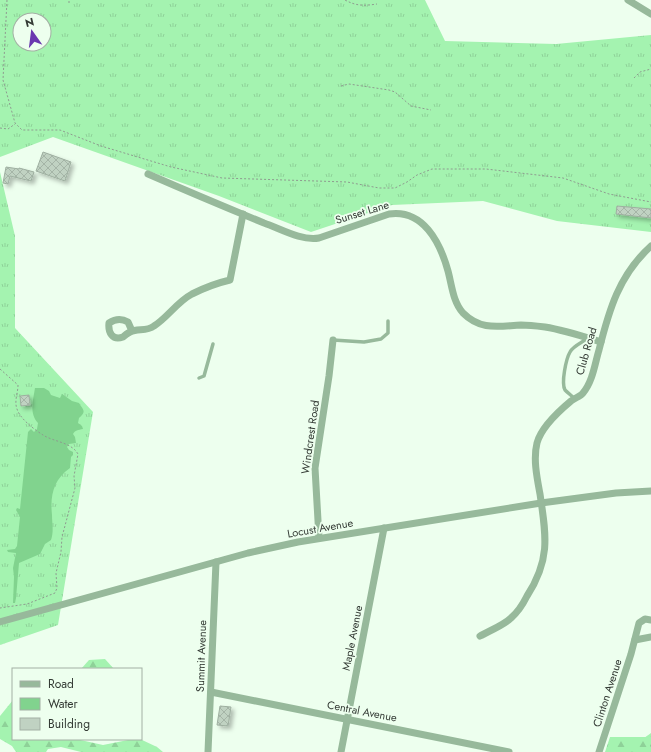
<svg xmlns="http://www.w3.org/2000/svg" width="651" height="752" viewBox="0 0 651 752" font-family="Jost,sans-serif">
	<defs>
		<pattern id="grass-tufts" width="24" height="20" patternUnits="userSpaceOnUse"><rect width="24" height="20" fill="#a4f3b0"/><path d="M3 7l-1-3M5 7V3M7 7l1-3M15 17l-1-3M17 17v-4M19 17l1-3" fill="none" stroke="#8ed198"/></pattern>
		<pattern id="forest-firs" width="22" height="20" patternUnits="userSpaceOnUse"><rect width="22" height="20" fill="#a4f3b0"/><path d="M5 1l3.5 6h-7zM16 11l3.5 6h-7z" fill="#8ed198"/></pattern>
		<pattern id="building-cross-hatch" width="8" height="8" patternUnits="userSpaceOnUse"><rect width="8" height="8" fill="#c0d2c2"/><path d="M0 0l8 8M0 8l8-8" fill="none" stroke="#a5b5a7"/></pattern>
		<filter id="shadow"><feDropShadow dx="3" dy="3" stdDeviation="2" flood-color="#0004"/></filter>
	</defs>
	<rect width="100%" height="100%" fill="#edffee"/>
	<g fill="url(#grass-tufts)" fill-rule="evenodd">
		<path d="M0,0H425L445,41L556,44L651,35V232L557,221L483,201L392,205L311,232L219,196L53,137L0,157ZM20,20H44V44H20Z"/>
		<polygon points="0,172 15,236 15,328 93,412 58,625 0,645"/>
		<polygon points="610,737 651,737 651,752 605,752"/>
	</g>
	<g fill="url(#forest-firs)">
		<polygon points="105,659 114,669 81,669 89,660"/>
		<polygon points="13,700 13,739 76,739 103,745 133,739 140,739 157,747 163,752 81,752 61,747 48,749 46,752 16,752 12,746 0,739 0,716"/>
		<path d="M651,733V744L644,752H613L617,742C622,740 625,741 630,742C639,743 644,738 651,733Z"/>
	</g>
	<path fill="#81d38e" d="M35,388H44L49,391L51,395L60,398L62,394L72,401L79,403C83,410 87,411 79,418L78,423L82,426L83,429C78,430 75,430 73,434L75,437L76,443L69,444L67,447L69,450L73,452V455L71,457L70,468C53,480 50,496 52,515C52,524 54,531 51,540L45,544L40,554L19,563L16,598L15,603H13L14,577L13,568L16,553L8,552L7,550L15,549L17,546L20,517L16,510L17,508L20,509L28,432L31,429L34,432L37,429L38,423C29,413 33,401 35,388Z"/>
	<g fill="url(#building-cross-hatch)" stroke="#9eafa0" filter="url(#shadow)">
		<polygon points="43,152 71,162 65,181 36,171"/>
		<polygon points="6,167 19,169 19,168 34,172 31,181 10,176 8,184 3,183"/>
		<polygon points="617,206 651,209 651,218 616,214"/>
		<polygon points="29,395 30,405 21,406 20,396"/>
		<polygon points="220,706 231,707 228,726 217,725"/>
	</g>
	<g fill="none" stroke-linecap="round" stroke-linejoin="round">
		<g stroke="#8e9b8f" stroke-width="1" stroke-dasharray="2 2" stroke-linecap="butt">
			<polyline points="7,0 3,80 15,123 22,130 60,130 101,146 171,167 222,178 347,182 379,188 395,188 407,182 417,175 432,169 486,169 563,178 609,194 651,202"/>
			<path d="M345,0C356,6 364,6 377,4"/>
			<polyline points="69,3 69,0"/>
			<polyline points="634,78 640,72 651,69"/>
			<polyline points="341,86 349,84 389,90 395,92 411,106 431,110"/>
			<polyline points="0,128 8,129 15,124"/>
			<path d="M0,369L18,385C18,393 14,401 17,409C20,419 35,430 43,435C54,442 71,442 78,454L74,476L75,488L62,537L61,552L56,573L57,588L55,593L27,604L0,608"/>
		</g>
		<g stroke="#97b99b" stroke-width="3.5">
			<polyline points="333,340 364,342 381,339 388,333 388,321"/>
			<polyline points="199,378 204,376 213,344"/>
			<path d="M575,399C572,396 568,393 565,390C561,383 566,359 570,352C573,346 583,342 588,338"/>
		</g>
		<g stroke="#97b99b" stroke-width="7">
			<polyline points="628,0 651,14"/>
			<path d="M148,174C187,191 225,207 264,223C281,229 301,241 319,238L389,214C423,209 440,242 448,271C452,286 453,302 463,313C481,331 499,326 521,325C528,325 537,326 545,327C564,330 582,336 601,342"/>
			<path d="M132,331L128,322C121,318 115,319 109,323C108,332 112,341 123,337C125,335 128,333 130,332C138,328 146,332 154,326C168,317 177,302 192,294C204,288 217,283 230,280L243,214"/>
			<polyline points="319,538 315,468 329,376 333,340"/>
			<polyline points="0,622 248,553 298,542 541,503 616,493 651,491"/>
			<path d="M480,636C489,631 504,625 511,618C518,612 523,604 527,596C551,559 546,535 540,494C537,478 533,459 537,443C541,428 559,411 571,401C575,398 581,396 583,393C593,381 595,363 599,350C609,310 619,275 651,246"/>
			<polyline points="635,640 651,637"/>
			<polyline points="211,692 509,752"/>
			<polyline points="208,752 216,562"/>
			<polyline points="341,752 384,528"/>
			<polyline points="599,752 631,654 639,623 645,619 651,620"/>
		</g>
	</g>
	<g text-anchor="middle" stroke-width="3.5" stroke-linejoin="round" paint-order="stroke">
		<g font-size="11" fill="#333a34" stroke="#edffee">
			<text transform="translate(362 212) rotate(-17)" y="4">Sunset Lane</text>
			<text transform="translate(586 351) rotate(-74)" y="4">Club Road</text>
			<text transform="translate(310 437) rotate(-82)" y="4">Windcrest Road</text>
			<text transform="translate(320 528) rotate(-10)" y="4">Locust Avenue</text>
			<text transform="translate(352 638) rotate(-79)" y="4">Maple Avenue</text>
			<text transform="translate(201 656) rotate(-88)" y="4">Summit Avenue</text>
			<text transform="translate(607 693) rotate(-72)" y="4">Clinton Avenue</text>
			<text transform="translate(362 711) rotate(11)" y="4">Central Avenue</text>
		</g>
	</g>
	<rect x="12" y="668" width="130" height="72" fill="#edffee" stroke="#a3b0a4"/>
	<rect x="20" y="681" width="20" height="6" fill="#97b99b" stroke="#a3b0a4"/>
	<text x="48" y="688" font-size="12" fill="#333a34">Road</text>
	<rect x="20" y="698" width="20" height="12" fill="#81d38e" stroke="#a3b0a4"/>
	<text x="48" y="708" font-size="12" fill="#333a34">Water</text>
	<rect x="20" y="718" width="20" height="12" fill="#c0d2c2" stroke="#a3b0a4"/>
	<text x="48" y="728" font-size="12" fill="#333a34">Building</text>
	<g transform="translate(32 32) rotate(346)"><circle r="19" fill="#edffee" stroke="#a3b0a4"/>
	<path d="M0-3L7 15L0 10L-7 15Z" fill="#6a38af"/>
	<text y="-6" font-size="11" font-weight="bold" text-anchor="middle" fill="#333a34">N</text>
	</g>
</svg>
